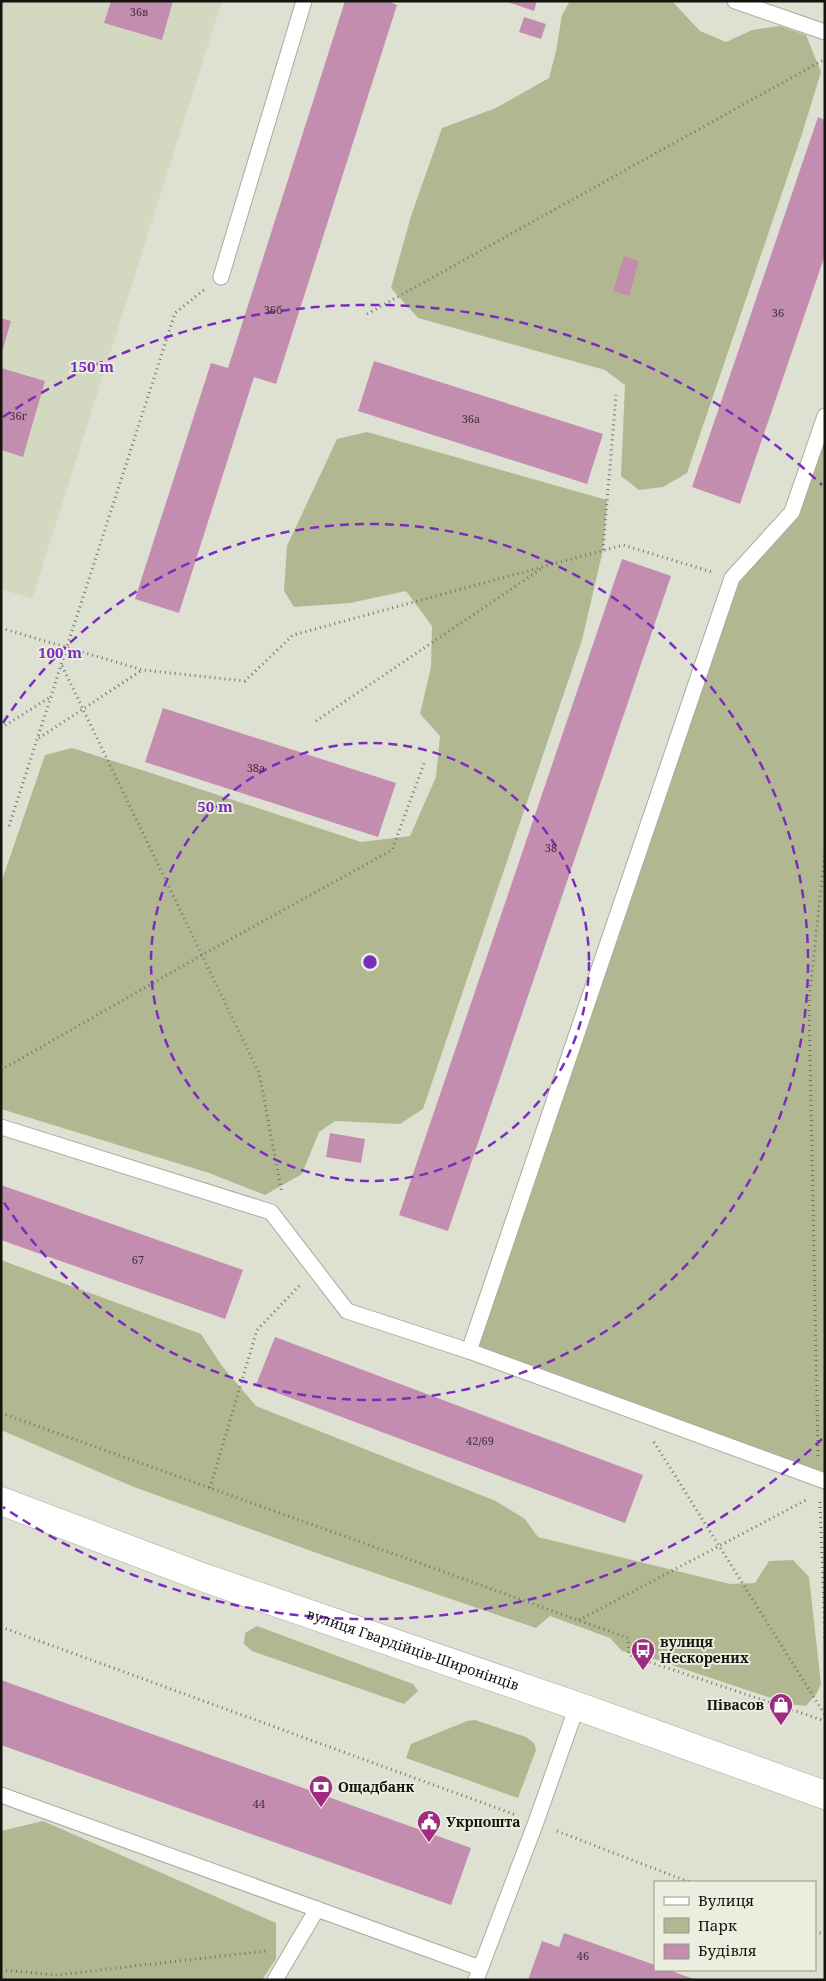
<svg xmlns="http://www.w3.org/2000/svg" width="826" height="1981" viewBox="0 0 826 1981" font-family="'Noto Serif',serif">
	<rect width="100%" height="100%" fill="#dee1d1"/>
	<polygon fill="#d3d8c1" points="1,1 222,1 32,599 1,589"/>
	<g fill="#b1b891">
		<polygon points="570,1 672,1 700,31 726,42 752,30 780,26 806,35 821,72 802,134 687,473 663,487 639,490 621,476 625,385 605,370 418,318 391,288 411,216 442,128 496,108 549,78 556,51 562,15"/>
		<polygon points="825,416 825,1481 469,1351 732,578 792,512"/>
		<polygon points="367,432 607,500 603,550 582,640 423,1109 400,1124 335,1121 319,1132 302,1174 265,1195 209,1173 1,1109 1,883 45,755 72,748 151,773 361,842 410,836 436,777 440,736 420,714 431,667 432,626 406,591 350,603 294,607 284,591 287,546 337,439"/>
		<polygon points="1,1260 201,1334 222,1366 256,1406 496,1501 525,1519 538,1537 730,1584 755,1583 769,1561 793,1560 809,1577 821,1684 817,1693 806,1706 789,1704 654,1659 622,1651 610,1638 550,1616 536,1628 325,1556 134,1487 1,1430"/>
		<polygon points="257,1626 413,1684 418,1691 404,1704 252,1651 244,1644 245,1633"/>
		<polygon points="475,1720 526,1737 534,1743 536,1750 518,1798 406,1758 411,1744 467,1721"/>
		<polygon points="43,1821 276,1923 276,1959 262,1980 1,1980 1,1831"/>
	</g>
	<g fill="#c28daf">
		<polygon points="111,1 173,1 162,40 104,23"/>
		<polygon points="345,1 387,1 397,5 276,384 254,377 179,613 135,599 211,363 228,368"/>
		<polygon points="505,1 537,1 534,11"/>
		<polygon points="524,17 546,24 541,39 519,32"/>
		<polygon points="818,117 825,120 825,255 740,504 692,487"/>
		<polygon points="624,256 639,261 629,296 613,291"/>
		<polygon points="1,318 11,321 2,352 1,352"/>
		<polygon points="374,361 603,434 587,484 358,411"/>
		<polygon points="1,368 45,381 23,457 1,450"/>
		<polygon points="622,559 671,576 448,1231 399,1215"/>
		<polygon points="163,708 396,783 378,837 145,762"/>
		<polygon points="330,1133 365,1139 361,1163 326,1157"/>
		<polygon points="1,1185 243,1270 225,1319 1,1240"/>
		<polygon points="275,1337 643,1475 625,1523 256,1385"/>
		<polygon points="1,1680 471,1848 451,1905 1,1745"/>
		<polygon points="564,1933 655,1965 655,1970 669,1970 696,1980 528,1980 542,1941 559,1947"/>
	</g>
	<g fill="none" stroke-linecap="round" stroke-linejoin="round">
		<g stroke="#a9ac9d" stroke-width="17">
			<g id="lane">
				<polyline points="735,1 825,32"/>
				<polyline points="221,277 304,1"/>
				<polyline points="1,1127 271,1212 347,1311 469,1351 825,1481"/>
				<polyline points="469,1351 732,578 792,512 825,416"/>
				<polyline points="1,1795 480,1968"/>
				<polyline points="275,1980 317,1909"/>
				<polyline points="476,1980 536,1822 577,1706"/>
			</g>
		</g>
		<g stroke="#a9ac9d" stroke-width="29">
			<g id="secondary">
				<path id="s1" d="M1,1501L202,1577L577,1706L825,1795"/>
			</g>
		</g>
		<g stroke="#727469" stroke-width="3" stroke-dasharray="1 4" stroke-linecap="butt">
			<polyline points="367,314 825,59"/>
			<polyline points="603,550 616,395"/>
			<polyline points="1,628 143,670 245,681 293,635 623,545 712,572"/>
			<polyline points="62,666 259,1073 282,1193"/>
			<polyline points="316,721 541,569"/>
			<polyline points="1,728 52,696"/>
			<polyline points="39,738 142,670"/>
			<polyline points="9,826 175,313 205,289"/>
			<polyline points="1,1070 202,955 392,850 425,761"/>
			<polyline points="1,1413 628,1638 629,1655 825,1721"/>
			<polyline points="654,1442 825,1715"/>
			<polyline points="818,1456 809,1001 825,850"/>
			<polyline points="210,1488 257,1330 300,1285"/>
			<polyline points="820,1502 825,1638"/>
			<polyline points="579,1620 808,1499"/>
			<polyline points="1,1627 516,1815"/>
			<polyline points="557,1831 689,1882"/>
			<polyline points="815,1931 825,1935"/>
			<polyline points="1,1970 56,1975 266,1951"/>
		</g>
		<use href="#lane" stroke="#fff" stroke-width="15"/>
		<use href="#secondary" stroke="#fff" stroke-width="28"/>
	</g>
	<g fill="none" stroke="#7b2cbf" stroke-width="2.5" stroke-dasharray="9 6">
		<circle cx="370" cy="962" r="219"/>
		<path d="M3 723A438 438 0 1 1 3 1201"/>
		<path d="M822 1439A657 657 0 0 1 3 1507M3 417A657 657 0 0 1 822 485"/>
	</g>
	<defs>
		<g id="bus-pin" transform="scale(1.25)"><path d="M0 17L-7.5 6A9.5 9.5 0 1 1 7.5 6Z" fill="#a12a82" stroke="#ebeede"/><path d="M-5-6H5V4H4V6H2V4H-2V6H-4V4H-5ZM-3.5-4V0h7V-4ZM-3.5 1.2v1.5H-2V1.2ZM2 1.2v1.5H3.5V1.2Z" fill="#fff"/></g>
		<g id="shop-pin" transform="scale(1.25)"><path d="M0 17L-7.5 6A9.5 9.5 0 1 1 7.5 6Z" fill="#a12a82" stroke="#ebeede"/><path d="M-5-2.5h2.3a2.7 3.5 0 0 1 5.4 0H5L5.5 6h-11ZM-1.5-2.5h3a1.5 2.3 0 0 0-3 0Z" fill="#fff"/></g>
		<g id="bank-pin" transform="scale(1.25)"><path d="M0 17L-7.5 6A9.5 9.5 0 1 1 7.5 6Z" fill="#a12a82" stroke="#ebeede"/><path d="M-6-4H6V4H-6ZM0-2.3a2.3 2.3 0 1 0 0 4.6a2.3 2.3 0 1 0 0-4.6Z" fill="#fff"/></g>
		<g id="civic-pin" transform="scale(1.25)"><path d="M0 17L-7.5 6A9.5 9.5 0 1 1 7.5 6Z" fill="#a12a82" stroke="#ebeede"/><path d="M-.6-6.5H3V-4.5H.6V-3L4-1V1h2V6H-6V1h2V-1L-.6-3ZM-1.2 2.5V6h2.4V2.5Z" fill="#fff"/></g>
	</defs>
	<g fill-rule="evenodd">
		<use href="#bus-pin" x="643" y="1650"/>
		<use href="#shop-pin" x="781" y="1705"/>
		<use href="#bank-pin" x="321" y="1787"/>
		<use href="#civic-pin" x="429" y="1822"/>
	</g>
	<g text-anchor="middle" stroke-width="4" stroke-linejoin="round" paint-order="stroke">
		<g font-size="11" fill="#3f3236">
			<text x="139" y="16">36в</text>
			<text x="273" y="314">36б</text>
			<text x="778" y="317">36</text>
			<text x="18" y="420">36г</text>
			<text x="471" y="423">36а</text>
			<text x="256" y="772">38а</text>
			<text x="551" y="852">38</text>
			<text x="138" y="1264">67</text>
			<text x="480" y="1445">42/69</text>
			<text x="259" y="1808">44</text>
			<text x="583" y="1960">46</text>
		</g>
		<g font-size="14" font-weight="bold" fill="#13140e" stroke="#ebeede" text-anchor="start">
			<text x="660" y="1647">вулиця<tspan x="660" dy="16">Нескорених</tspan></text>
			<text x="764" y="1710" text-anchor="end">Півасов</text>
			<text x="338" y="1792">Ощадбанк</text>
			<text x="446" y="1827">Укрпошта</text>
		</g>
		<g font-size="14" fill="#13140e" stroke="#ebeede">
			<text dy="5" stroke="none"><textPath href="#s1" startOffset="438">вулиця Гвардійців-Широнінців</textPath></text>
		</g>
	</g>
	<circle cx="370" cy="962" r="8" fill="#7b2cbf" stroke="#ebeede" stroke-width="2.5"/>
	<g font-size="15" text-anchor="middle" font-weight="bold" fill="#7b2cbf" stroke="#ebeede" stroke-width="4" stroke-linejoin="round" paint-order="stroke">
		<text x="92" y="372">150 m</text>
		<text x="60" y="658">100 m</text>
		<text x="215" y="812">50 m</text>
	</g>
	<rect width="826" height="1981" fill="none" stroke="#13140e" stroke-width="5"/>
	<rect x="654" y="1881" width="162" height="90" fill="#ebeede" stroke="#95978b"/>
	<rect x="664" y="1897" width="25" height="8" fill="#ffffff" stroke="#95978b"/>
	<text x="698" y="1906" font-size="15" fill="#13140e">Вулиця</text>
	<rect x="664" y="1918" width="25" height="15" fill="#b1b891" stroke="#95978b"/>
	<text x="698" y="1931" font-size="15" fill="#13140e">Парк</text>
	<rect x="664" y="1944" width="25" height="15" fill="#c28daf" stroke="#95978b"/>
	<text x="698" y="1956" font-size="15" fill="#13140e">Будівля</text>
</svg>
